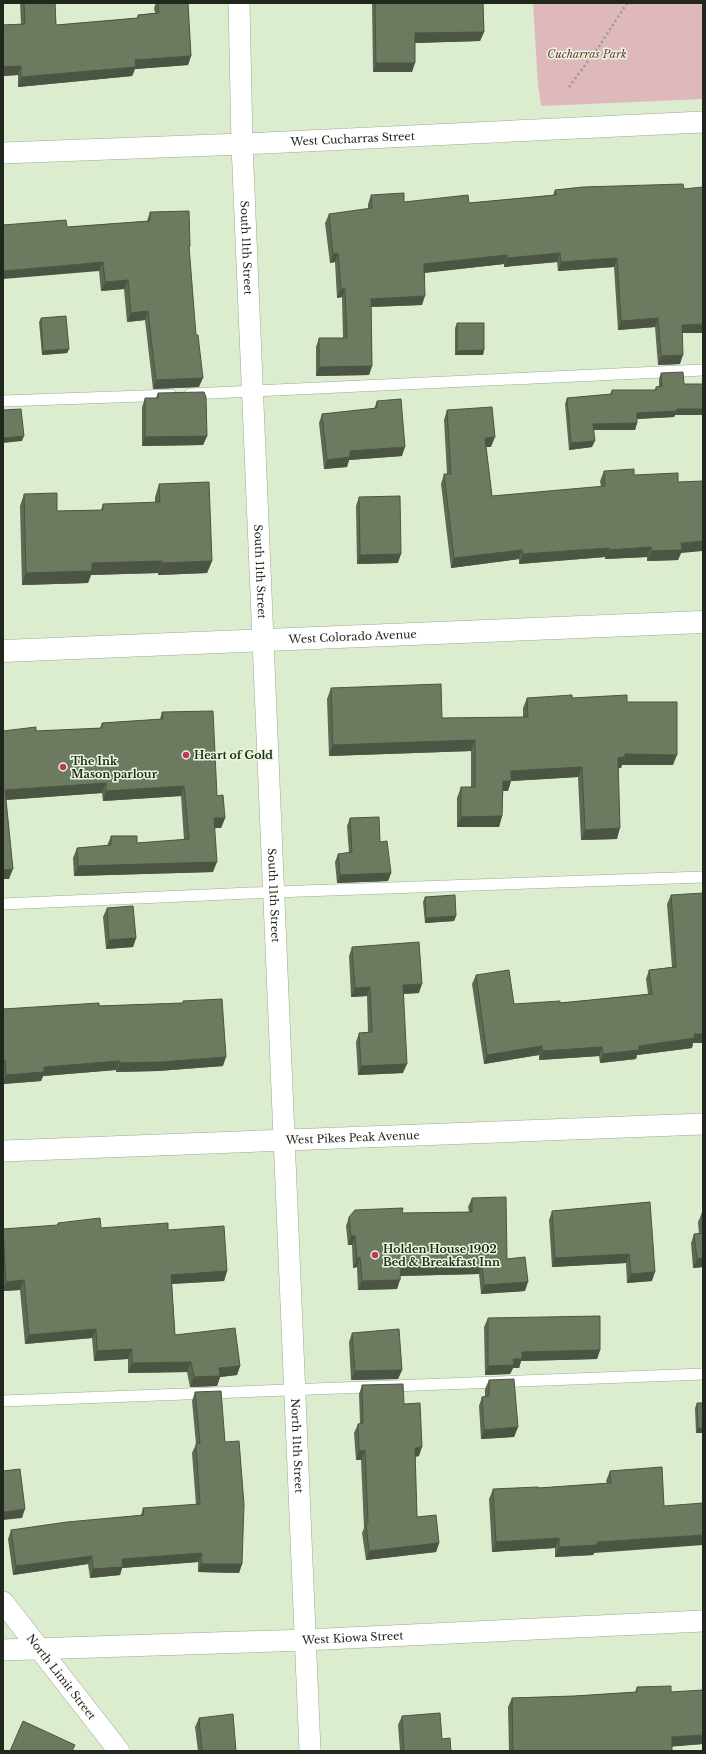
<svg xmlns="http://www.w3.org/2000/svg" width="706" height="1754" viewBox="0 0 706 1754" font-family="'Libre Baskerville',serif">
	<rect width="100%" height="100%" fill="#dceccf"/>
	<polygon fill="#dfb8be" points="533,3 703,3 703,99 541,106 538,85"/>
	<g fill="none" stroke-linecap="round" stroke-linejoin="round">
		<g stroke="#9cab90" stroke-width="12">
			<g id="lane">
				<polyline points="190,394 703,370"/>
				<polyline points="3,401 171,395"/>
				<polyline points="3,904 274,892 703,877"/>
				<polyline points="3,1401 703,1374"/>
			</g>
		</g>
		<g stroke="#9cab90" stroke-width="22">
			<g id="street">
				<path id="s1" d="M239,3L242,144L310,1751"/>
				<path id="s2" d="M3,153L242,144L703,122"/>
				<path id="s3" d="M3,1151L703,1124"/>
				<path id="s4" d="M3,1602L119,1751"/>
				<path id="s5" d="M3,1650L305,1640L703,1621"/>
			</g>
		</g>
		<g stroke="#9cab90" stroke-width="23">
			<g id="primary">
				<path id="s6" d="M3,651L703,622"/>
			</g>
		</g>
		<polyline stroke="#939e89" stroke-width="2.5" stroke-dasharray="2 3" stroke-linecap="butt" points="569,87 600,45 627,3"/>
		<use href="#lane" stroke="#fff" stroke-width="11"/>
		<use href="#street" stroke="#fff" stroke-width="21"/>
		<use href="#primary" stroke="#fff" stroke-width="22"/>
	</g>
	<g fill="#5d6953">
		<polygon points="20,3 55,3 56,25 137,18 138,15 155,13 154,8 156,3 188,3 191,56 188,65 135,69 132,76 18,87 18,75 3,76 3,25 21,24"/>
		<polygon points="372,3 483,3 484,32 480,41 415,43 412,72 373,72"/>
		<polygon points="583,187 682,333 680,364 658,365 655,327 618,330 614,267 558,271 557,262 504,267 504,264 425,273 422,305 371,307 372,366 369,375 316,376 316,347 319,338 343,338 342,297 337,298 335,262 330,263 325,223 329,214 368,209 368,204 371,195 404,202 469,203 553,195 555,190"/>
		<polygon points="150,212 190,246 189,250 199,387 153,389 145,320 127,322 124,289 101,291 99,271 67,227 147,221"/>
		<polygon points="41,318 69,349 67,353 42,355 39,322"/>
		<polygon points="457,323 484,350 483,355 455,355 455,328"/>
		<polygon points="661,373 684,384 703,384 703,415 675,415 674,417 637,419 637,423 635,430 594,430 592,447 569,450 565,404 567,398 610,394 612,390 655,390 656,387 659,386 659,379"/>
		<polygon points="158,393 207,436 203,445 142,446 142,407 145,398 156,398"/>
		<polygon points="377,401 402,456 349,460 347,467 324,469 319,423 322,414 374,409"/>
		<polygon points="447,410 491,447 486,447 492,496 601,487 600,481 604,471 634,475 681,553 678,560 647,561 647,557 605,559 605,557 519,564 519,559 451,568 441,484 444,474 447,474 444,420"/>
		<polygon points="159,484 212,561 207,573 158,575 158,573 91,575 88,583 22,585 20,506 24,494 57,511 101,510 103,504 155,503 155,497"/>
		<polygon points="359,497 398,563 357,564 356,506"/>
		<polygon points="331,688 442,718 523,717 523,708 527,698 572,698 627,702 673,765 622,765 621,768 618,768 617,839 581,840 578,777 511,781 508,791 503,791 502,816 499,827 457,827 457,798 461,787 471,787 471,751 329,756 327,699"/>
		<polygon points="162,712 217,796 225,818 221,828 215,828 213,872 74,876 73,858 77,848 107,846 111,836 137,843 184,840 181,796 103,801 102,793 6,800 9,879 3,731 36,731 100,728 102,723 160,719"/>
		<polygon points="350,818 380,842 391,873 388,881 337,883 335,862 338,854 349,853 347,826"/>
		<polygon points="671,895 693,1043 692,1048 637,1055 636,1059 600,1063 599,1056 539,1060 539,1055 484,1064 472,984 476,975 514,1004 560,1003 648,994 646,979 649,970 672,967 667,904"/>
		<polygon points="425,897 456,916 454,921 425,923 423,902"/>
		<polygon points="107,908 136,938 133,947 106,949 103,917"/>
		<polygon points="352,947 419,993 404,994 403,1073 358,1075 356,1042 359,1033 368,1032 367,996 351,997 349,956"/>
		<polygon points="183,1001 223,1066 158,1071 116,1072 116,1070 43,1076 41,1081 3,1084 3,1009 183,1003"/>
		<polygon points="472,1198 507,1259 525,1291 481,1294 479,1274 400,1276 397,1289 358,1290 357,1267 353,1268 352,1245 348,1245 346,1226 349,1217 402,1213 469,1212 468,1207"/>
		<polygon points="650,1202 652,1281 627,1283 626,1263 552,1267 549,1220 552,1211"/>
		<polygon points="702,1213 703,1213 703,1267 693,1268 691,1243 694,1234 699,1234 698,1222"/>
		<polygon points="58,1223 101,1228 168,1230 227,1271 224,1281 172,1284 175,1335 240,1366 237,1375 220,1377 217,1386 190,1387 187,1372 128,1373 128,1359 94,1361 92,1338 25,1344 20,1290 3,1291 3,1229 57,1226"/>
		<polygon points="488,1318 600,1350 597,1359 521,1361 519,1368 513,1368 510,1374 485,1375 484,1327"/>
		<polygon points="352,1333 402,1370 398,1379 351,1380 349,1342"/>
		<polygon points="489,1380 518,1427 514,1437 481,1439 479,1406 482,1397 485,1397 485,1389"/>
		<polygon points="362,1385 404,1404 419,1456 415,1457 417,1517 439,1543 436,1552 366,1560 362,1533 364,1528 361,1460 356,1460 354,1433 358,1424 360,1424 359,1394"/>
		<polygon points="195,1392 225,1442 242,1564 239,1573 198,1572 198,1562 122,1568 120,1575 90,1578 88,1564 13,1575 8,1539 11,1530 141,1515 143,1508 196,1505 192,1453 196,1444 192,1401"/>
		<polygon points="697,1403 703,1403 703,1433 696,1433 695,1408"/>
		<polygon points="662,1467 594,1553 593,1555 555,1557 555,1548 492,1552 489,1499 493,1489 538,1488 607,1483 606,1481 610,1471"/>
		<polygon points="637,1687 671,1692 703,1744 672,1746 672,1751 509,1751 508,1707 512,1698 574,1696 635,1692"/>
		<polygon points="402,1716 442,1739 451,1751 400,1751 398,1725"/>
		<polygon points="199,1718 236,1751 198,1751 195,1727"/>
	</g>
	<g fill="#4c5543">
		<polygon points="484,32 480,41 412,43 415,33"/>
		<polygon points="191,56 188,65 135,69 132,76 18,87 21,77 135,60"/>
		<polygon points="376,63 415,63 412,72 373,72"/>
		<polygon points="21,66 18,75 3,76 3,67"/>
		<polygon points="338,253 335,262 330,263 333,254"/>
		<polygon points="560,253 557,262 504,267 507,258"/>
		<polygon points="507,255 504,264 421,273 424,264"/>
		<polygon points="617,258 614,267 558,271 561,262"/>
		<polygon points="103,262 99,271 3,279 3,271"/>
		<polygon points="128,280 124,289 101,291 105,282"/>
		<polygon points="341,289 345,289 342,297 337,298"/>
		<polygon points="425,296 422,305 368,307 371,299"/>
		<polygon points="148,311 145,320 127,322 131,313"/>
		<polygon points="658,318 655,327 618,330 621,321"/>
		<polygon points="703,324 703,333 678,333 682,325"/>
		<polygon points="69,349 67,353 42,355 43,351"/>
		<polygon points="484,350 483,355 455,355 457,351"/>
		<polygon points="683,355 680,364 658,365 661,356"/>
		<polygon points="372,366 369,375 316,376 319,367"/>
		<polygon points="203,378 199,387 153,389 156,380"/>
		<polygon points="677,409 703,409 703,415 675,415 674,417 635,419 637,413"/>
		<polygon points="637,423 635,430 591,430 593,424"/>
		<polygon points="24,436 22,441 3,443 3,438"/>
		<polygon points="207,436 203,445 142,446 145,437"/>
		<polygon points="495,437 491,447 481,447 485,438"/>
		<polygon points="595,441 592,447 569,450 571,443"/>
		<polygon points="405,447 402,456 349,460 347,467 324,469 327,460 350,451"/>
		<polygon points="703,541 703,551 681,553 678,560 647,561 651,551 681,543"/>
		<polygon points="651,547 647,557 605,559 609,550"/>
		<polygon points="609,548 605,557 519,564 523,554"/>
		<polygon points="522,550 519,559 451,568 454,558"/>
		<polygon points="401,554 398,563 357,564 360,555"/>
		<polygon points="162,561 158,573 91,575 88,583 22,585 26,573 92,563"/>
		<polygon points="212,561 207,573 158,575 162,563"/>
		<polygon points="475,740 471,751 329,756 333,745"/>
		<polygon points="625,754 677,755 673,765 622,765 621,768 614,768 618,758"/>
		<polygon points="582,767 578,777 511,781 508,791 499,791 503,781 511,771"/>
		<polygon points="106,783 102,793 3,800 5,790"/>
		<polygon points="184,786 181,796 103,801 106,791"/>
		<polygon points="502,816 499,827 457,827 461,817"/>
		<polygon points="214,818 225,818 221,828 210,828"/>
		<polygon points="620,828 617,839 581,840 585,830"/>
		<polygon points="217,862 213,872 74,876 78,866"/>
		<polygon points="13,869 9,879 3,879 3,870"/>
		<polygon points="391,873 388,881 337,883 340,875"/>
		<polygon points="456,916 454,921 425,923 426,918"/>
		<polygon points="136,938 133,947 106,949 109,940"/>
		<polygon points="422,984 419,993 400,994 403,985"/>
		<polygon points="370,987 367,996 351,997 355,988"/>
		<polygon points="694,1034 703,1034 703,1043 693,1043 692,1048 637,1055 636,1059 600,1063 603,1054 639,1046"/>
		<polygon points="542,1046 539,1055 484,1064 487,1055"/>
		<polygon points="602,1047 599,1056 539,1060 542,1051"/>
		<polygon points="226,1057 223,1066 158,1071 116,1072 120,1063"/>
		<polygon points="5,1060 3,1067 3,1061"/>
		<polygon points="120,1061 116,1070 43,1076 41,1081 3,1084 6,1075 44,1067"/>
		<polygon points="407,1064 403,1073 358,1075 361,1066"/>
		<polygon points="351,1236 355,1236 352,1245 348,1245"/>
		<polygon points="629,1254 626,1263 552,1267 555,1258"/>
		<polygon points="360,1257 357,1267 353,1268 357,1259"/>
		<polygon points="703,1258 703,1267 693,1268 697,1259"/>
		<polygon points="482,1265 479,1274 397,1276 401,1267"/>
		<polygon points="227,1271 224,1281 168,1284 171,1275"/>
		<polygon points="655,1272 652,1281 627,1283 631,1274"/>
		<polygon points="24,1280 20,1290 3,1291 3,1289 6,1282"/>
		<polygon points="400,1280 397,1289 358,1290 362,1281"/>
		<polygon points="528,1282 525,1291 481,1294 484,1285"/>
		<polygon points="96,1329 92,1338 25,1344 29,1335"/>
		<polygon points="132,1349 128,1359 94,1361 97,1351"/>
		<polygon points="600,1350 597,1359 521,1361 519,1368 513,1368 510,1374 485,1375 488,1366 513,1359 522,1352"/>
		<polygon points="191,1362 187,1372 128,1373 132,1363"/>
		<polygon points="240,1366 237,1375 220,1377 217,1386 190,1387 194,1377 219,1368"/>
		<polygon points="402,1370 398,1379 351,1380 355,1371"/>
		<polygon points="518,1427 514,1437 481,1439 484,1430"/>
		<polygon points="698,1428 703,1428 703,1433 696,1433"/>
		<polygon points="422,1447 419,1456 411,1457 415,1448"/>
		<polygon points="365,1450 361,1460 356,1460 359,1451"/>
		<polygon points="25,1509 22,1518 3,1520 3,1512"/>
		<polygon points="703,1535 703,1545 594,1553 593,1555 555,1557 559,1547 597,1542"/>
		<polygon points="559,1538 555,1548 492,1552 496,1542"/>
		<polygon points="439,1543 436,1552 366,1560 369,1551"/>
		<polygon points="202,1553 198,1562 122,1568 120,1575 90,1578 93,1569 122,1559"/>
		<polygon points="92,1556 88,1564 13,1575 16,1566"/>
		<polygon points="201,1564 242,1564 239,1573 198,1572"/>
		<polygon points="703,1735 703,1744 668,1747 672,1737"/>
	</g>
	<g fill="#6c7a60" stroke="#4c5543">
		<polygon points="24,3 55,3 56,25 138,18 138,15 159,13 158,3 188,3 191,56 135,60 136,67 21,77 21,66 3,67 3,25 25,24"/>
		<polygon points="375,3 483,3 484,32 415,33 415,63 376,63"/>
		<polygon points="683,184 684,189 703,187 703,324 682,325 683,355 661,356 658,318 621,321 617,258 561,262 560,253 507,258 507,255 424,264 425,296 371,299 372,366 319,367 319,338 347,338 345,289 341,289 338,253 333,254 329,214 372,208 371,195 404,193 404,202 468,195 469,203 556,195 555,190 583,187"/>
		<polygon points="189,211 190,246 189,246 196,335 198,335 203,378 156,380 148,311 131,313 128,280 105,282 103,262 3,271 3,225 66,220 67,227 150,221 150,212"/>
		<polygon points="66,316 69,349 43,351 41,318"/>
		<polygon points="457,323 484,323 484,350 457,351"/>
		<polygon points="683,372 684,384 703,384 703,409 677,409 677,411 637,413 637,423 593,424 595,441 571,443 567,398 612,394 612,390 656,390 656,387 662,386 661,373"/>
		<polygon points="204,392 206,397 207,436 145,437 145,398 158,398 158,393"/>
		<polygon points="401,399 405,447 350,451 350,457 327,460 322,414 377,408 377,401"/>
		<polygon points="492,407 495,437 485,438 492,496 605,486 604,471 634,469 634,475 678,473 678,482 703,481 703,541 681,543 682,550 651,551 651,547 609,550 609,548 523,554 522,550 454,558 444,474 451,474 447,410"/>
		<polygon points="21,409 24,436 3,438 3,410"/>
		<polygon points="209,482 212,561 162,563 162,561 92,563 92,571 26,573 24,494 57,493 57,511 103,510 103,504 160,502 159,484"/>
		<polygon points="400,496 401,554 360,555 359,497"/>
		<polygon points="441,684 442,718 528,717 527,698 572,695 572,698 627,695 627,702 677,702 677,755 625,754 625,757 618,758 620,828 585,830 582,767 511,771 511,781 503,781 502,816 461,817 461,787 475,787 475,740 333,745 331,688"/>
		<polygon points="213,711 217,796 223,795 225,818 214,818 217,862 78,866 77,848 111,845 111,836 137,836 137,843 189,839 184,786 106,791 106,783 5,790 13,869 3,870 3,731 36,727 36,731 102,728 102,723 163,719 162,712"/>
		<polygon points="379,817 380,842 387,841 391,873 340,875 338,854 352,852 350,818"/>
		<polygon points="703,893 703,1034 694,1034 695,1038 639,1046 639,1050 603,1054 602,1047 542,1051 542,1046 487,1055 476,975 509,970 514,1004 560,1001 560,1003 652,994 649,970 676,967 671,895"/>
		<polygon points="455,895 456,916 426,918 425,897"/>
		<polygon points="133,906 136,938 109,940 107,908"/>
		<polygon points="419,942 422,984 403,985 407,1064 361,1066 359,1033 372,1032 370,987 355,988 352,947"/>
		<polygon points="222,999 226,1057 161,1062 120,1063 120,1061 44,1067 44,1072 6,1075 5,1060 3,1061 3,1009 99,1003 99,1006 183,1003 183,1001"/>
		<polygon points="506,1197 507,1259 525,1257 528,1282 484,1285 482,1265 401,1267 400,1280 362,1281 360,1257 357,1259 355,1236 351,1236 349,1217 355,1210 403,1208 402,1213 472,1212 472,1198"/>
		<polygon points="650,1202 655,1272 631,1274 629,1254 555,1258 552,1211"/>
		<polygon points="702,1213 703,1213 703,1227"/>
		<polygon points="100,1218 101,1228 168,1223 168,1230 224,1226 227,1271 171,1275 175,1335 235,1328 240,1366 219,1368 220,1376 194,1377 191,1362 132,1363 132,1349 97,1351 96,1329 29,1335 24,1280 6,1282 3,1229 58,1225 58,1223"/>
		<polygon points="703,1233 703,1258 697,1259 694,1234"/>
		<polygon points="600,1316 600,1350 522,1352 522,1359 513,1359 514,1365 488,1366 488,1318"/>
		<polygon points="399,1329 402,1370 355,1371 352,1333"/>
		<polygon points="514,1379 518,1427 484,1430 482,1397 489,1396 489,1380"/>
		<polygon points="403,1384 404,1404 420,1403 422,1447 415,1448 417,1517 436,1515 439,1543 369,1551 366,1524 368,1523 365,1450 359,1451 358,1424 363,1423 362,1385"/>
		<polygon points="221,1391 225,1442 239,1441 244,1504 242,1564 201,1564 202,1553 122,1559 123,1567 93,1569 92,1556 16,1566 11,1530 67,1522 144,1515 143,1508 200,1504 196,1444 200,1443 195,1392"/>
		<polygon points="697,1403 703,1403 703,1428 698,1428"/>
		<polygon points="662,1467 664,1506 703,1503 703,1535 597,1542 597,1545 559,1547 559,1538 496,1542 493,1489 538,1487 538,1488 611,1483 610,1471"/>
		<polygon points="20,1469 25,1509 3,1512 3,1471"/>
		<polygon points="671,1686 671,1692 703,1690 703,1735 672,1737 672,1751 513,1751 512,1698 574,1696 637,1692 637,1687"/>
		<polygon points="440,1713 442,1739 450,1738 451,1751 404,1751 402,1716"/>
		<polygon points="233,1714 236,1751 202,1751 199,1718"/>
		<polygon points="23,1721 75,1745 72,1751 10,1751"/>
	</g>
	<g fill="#c13360" stroke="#e9f9dc" stroke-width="1.5">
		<circle cx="186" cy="755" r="4"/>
		<circle cx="63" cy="767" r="4"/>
		<circle cx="375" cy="1255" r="4"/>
	</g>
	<g text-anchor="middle" stroke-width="3" stroke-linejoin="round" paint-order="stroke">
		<g font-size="11" font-style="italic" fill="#743645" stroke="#e9f9dc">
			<text x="587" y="58">Cucharras Park</text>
		</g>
		<g font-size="11" fill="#22271d" stroke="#e9f9dc">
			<text dy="4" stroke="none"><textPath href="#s2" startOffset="350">West Cucharras Street</textPath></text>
			<text dy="4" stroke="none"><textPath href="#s1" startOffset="245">South 11th Street</textPath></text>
			<text dy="4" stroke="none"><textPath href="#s1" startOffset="569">South 11th Street</textPath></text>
			<text dy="4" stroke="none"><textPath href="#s6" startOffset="350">West Colorado Avenue</textPath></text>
			<text dy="4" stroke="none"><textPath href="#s1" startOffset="893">South 11th Street</textPath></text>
			<text dy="4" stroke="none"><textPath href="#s3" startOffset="350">West Pikes Peak Avenue</textPath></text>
			<text dy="4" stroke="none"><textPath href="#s1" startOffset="1444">North 11th Street</textPath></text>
			<text dy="4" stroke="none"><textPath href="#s5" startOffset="350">West Kiowa Street</textPath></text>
			<text dy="4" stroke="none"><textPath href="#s4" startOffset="95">North Limit Street</textPath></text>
		</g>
		<g font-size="11" font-weight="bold" fill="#22271d" stroke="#e9f9dc" text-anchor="start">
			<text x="194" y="759">Heart of Gold</text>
			<text x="71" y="765">The Ink<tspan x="71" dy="13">Mason parlour</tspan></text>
			<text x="383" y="1253">Holden House 1902<tspan x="383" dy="13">Bed &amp; Breakfast Inn</tspan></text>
		</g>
	</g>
	<rect width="706" height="1754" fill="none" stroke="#22271d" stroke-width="8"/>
</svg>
